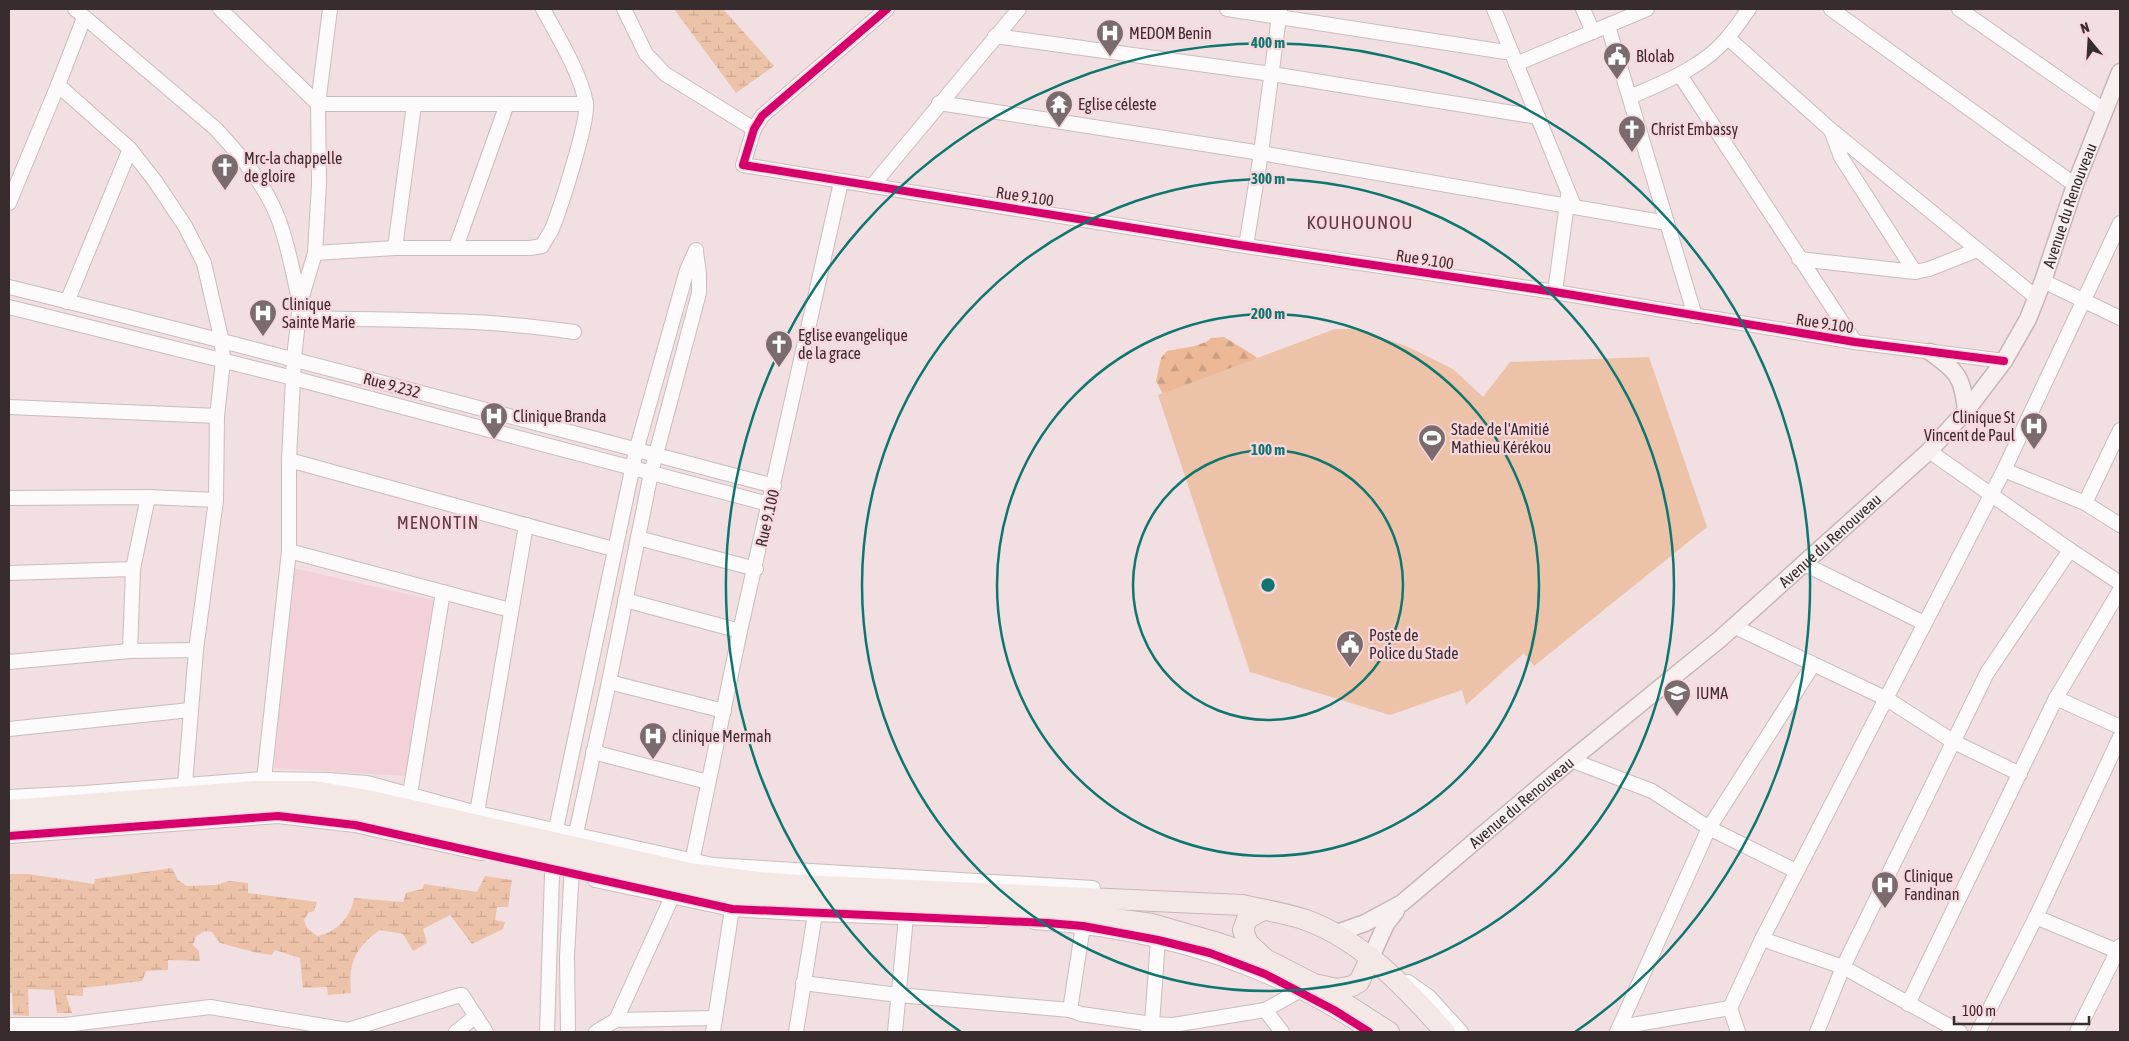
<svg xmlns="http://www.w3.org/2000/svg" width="2129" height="1041" viewBox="0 0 2129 1041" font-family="'Asap Condensed',sans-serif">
	<defs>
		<pattern id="forest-firs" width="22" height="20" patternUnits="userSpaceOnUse" patternTransform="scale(1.25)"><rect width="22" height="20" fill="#ecb895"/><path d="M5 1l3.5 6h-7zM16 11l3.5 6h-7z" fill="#cb9e81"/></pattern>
		<pattern id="wetland-marsh" width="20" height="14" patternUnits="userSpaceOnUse" patternTransform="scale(1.25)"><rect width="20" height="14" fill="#ecc2a8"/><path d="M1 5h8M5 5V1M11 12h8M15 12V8" fill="none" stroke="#cba791"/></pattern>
	</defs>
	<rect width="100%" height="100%" fill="#f1dfe2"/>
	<polygon fill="#f2d2d8" points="293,568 437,601 407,776 274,768"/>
	<polygon fill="url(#forest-firs)" points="1224,337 1255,356 1263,366 1170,407 1156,381 1161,358 1167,351 1195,346 1206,342 1211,338"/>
	<g fill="url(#wetland-marsh)">
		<polygon points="674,9 723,9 774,66 736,93"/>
		<path d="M172,868L178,880L187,886L216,885L229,881L248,883V893L317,902L314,911L308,913L304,920L307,928L317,936C336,933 351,917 354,898L403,902L406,893L422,889L424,884L477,892L485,876L512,880L508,907H497L495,920L505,922L503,929L472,944L450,915L423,929L427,943L413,951L403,934L380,930C355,947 348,964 351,993L328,995L327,987L303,988L300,958L275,950L272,955L258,953L220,943L212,932L205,931L196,936L193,945L199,951L200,961L168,960V970L146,971L142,981L83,988V996L66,995L72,1013H57L54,990L28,989L29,1016L13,1015L12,993H9V874H28L94,884L95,879Z"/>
	</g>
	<polygon fill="#ecc2a8" points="1335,329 1356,329 1406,346 1453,369 1483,397 1510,362 1649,357 1707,527 1534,666 1524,653 1466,705 1462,690 1390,715 1250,672 1158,395"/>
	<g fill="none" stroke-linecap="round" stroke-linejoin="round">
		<g stroke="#cabcbf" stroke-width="16">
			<g id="minor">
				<path d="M75,9L216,129C240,155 265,184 278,218C288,244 293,272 299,300"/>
				<polyline points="220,9 318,104 586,104"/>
				<polyline points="624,9 646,54 665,74 754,129"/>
				<polyline points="887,9 762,116 754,129 743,165 1246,246 1555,292 1855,342 2004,361"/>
				<polyline points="1227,9 1512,53"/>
				<polyline points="1494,9 1574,206"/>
				<polyline points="1583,9 1593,32"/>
				<polyline points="1831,9 2075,185"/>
				<polyline points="1959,9 2104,110"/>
				<polyline points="1608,26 1695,316"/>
				<polyline points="995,36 1272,74 1538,117"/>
				<polyline points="1728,38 1831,130 2037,298"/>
				<polyline points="1516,64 1647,9"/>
				<polyline points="1680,75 1855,342"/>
				<polyline points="58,85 130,149 155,181 185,226 204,263 222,342 223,361 217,416 216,500 196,650 185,784"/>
				<path d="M1630,97C1664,82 1704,67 1728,37C1736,28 1742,18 1749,9"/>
				<polyline points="939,103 1261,153 1667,223"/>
				<polyline points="1831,130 1841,157 1915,272"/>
				<polyline points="872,186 1019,9"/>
				<polyline points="9,203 58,85 84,18"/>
				<polyline points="1246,246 1261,153 1280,9"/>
				<polyline points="456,247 507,104"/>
				<polyline points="395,248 414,105"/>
				<path d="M315,253L395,248H530L542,246C545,240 549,235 552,229C560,209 589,121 586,103C580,72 558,37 543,9"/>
				<polyline points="1799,259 1915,272 1929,269 1977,250"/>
				<polyline points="2043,281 2120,318"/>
				<path d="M9,287C265,350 519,419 774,486"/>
				<polyline points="1555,292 1568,196"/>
				<polyline points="67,302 130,149"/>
				<polyline points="9,307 293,378 769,504"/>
				<path d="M299,318C391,320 483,318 574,332"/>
				<polyline points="9,407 217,416"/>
				<polyline points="1929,451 2070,550 2120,583"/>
				<polyline points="289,460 613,549"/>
				<polyline points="2004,470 2085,503 2120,525"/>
				<polyline points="9,498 148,497 216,500"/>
				<polyline points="2085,503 2120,430"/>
				<polyline points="638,538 756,569"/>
				<polyline points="289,551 510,610"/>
				<polyline points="1804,564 1924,623"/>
				<polyline points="9,573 133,569"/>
				<polyline points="625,600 740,631"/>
				<polyline points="1733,626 1887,699 1954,742 2020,774"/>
				<polyline points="130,651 133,569 148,497"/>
				<polyline points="9,662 130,651 196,650"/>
				<polyline points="609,682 724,711"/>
				<polyline points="2056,698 2120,727"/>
				<polyline points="9,729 190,710"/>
				<polyline points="593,752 708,782"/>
				<polyline points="1571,760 1652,791 1709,828 1796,871"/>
				<polyline points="264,779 289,551 289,460 294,358 300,303 315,253 319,184 318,104 330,9"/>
				<polyline points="410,794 443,592"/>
				<polyline points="9,797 85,793 264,779 328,780 367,783 477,813 713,865 1093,888"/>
				<polyline points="477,813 526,525"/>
				<polyline points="9,836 278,816 355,825 481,853"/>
				<polyline points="692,862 740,631 841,182"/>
				<polyline points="595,880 732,909 815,914 985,920"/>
				<polyline points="2036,917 2117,951"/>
				<path d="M1034,922C1154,930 1269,964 1369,1032"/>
				<polyline points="1762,939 1843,967 1960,1032"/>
				<polyline points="1408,982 1429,997 1461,1032"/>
				<polyline points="803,983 898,995 1070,1010 1081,1014 1152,1024 1173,1025 1265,1010 1299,991"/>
				<polyline points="1908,1004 2056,698 2120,590"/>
				<polyline points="1070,1010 1083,926"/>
				<polyline points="1265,1010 1282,1032"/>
				<polyline points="616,1020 715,1018"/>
				<polyline points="9,1025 65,1025 210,1007 348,1030 460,995 462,995 486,1032"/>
				<polyline points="1620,1027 1730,1008"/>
				<polyline points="456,1032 476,1016"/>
				<polyline points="547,1032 553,843 636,451 687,270 696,250"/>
				<polyline points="568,1032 567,957 573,847 609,682 651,473 699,293 699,274 696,251"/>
				<polyline points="596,1032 616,1020 672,897"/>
				<polyline points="713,1032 732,909"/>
				<polyline points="796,1032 815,914"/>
				<polyline points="895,1032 906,917"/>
				<polyline points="1148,1032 1152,1024 1158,940"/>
				<polyline points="1617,1032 1709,828 1813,665"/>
				<polyline points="1738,1032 1730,1008 1762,939 2004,470 2120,223"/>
				<polyline points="1817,1032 1843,967 1987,673 2070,550"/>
				<polyline points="1978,1032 2036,917 2120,737"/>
				<polyline points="2077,1032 2120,946"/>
			</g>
		</g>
		<g stroke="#c8b6b6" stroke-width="19">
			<g id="major">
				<path d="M1930,352C1957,371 1963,377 1966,411"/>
				<path id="s1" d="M1334,934L1365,923L1402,903L1571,760L1720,639L1929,451L1966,411L2004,361L2028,319L2043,281L2075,185L2120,72"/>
				<polyline points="1371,957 1386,924 1396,911"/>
			</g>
		</g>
		<g stroke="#c8b6b6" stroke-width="22">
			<g id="highway">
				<path d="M9,810L255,791H315L367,800L690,873L758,882L800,885L1242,905C1264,910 1285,913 1306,920C1363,941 1406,988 1445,1032"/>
				<polyline points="9,826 256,807 311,808 363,815 551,860 679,888 714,893 775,899 1086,915 1152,924 1215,942 1267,960 1314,984 1337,989 1352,986 1359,982 1371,957"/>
				<polyline points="1263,910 1247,919 1243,930 1248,943 1263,957"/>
				<polyline points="1322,989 1389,1032"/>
			</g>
		</g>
		<use href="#minor" stroke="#fdfafb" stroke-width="14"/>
		<use href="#major" stroke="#f7f0ef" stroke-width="16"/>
		<use href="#highway" stroke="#f4e8e7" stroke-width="20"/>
		<g stroke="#f9d7dd" stroke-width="11">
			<g id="cycleway">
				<polyline points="887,9 762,116 754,129 743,165 1246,246 1555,292 1855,342 2004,361"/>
				<polyline points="9,836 278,816 355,825 732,909 1048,923 1083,926 1158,940 1210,953 1265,974 1334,1010 1369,1032"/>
			</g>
		</g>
		<use href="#cycleway" stroke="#d6006c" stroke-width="8"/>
	</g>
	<g fill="none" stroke="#0f766e" stroke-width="2.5">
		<circle cx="1268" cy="585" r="135"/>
		<circle cx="1268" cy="585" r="271"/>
		<circle cx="1268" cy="585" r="406"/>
		<path d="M961 1032A542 542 0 1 1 1575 1032"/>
	</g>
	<defs>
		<g id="hospital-pin" transform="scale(1.4375)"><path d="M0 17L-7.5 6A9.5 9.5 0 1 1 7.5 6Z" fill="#796b6e" stroke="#f9d7dd"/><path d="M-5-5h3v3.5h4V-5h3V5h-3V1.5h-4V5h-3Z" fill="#fff"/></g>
		<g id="civic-pin" transform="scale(1.4375)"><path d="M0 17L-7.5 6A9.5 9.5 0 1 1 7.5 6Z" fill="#796b6e" stroke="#f9d7dd"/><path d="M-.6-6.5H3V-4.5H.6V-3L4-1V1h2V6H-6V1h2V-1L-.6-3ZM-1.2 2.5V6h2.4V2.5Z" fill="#fff"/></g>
		<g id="temple-pin" transform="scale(1.4375)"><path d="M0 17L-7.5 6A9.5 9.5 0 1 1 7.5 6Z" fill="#796b6e" stroke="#f9d7dd"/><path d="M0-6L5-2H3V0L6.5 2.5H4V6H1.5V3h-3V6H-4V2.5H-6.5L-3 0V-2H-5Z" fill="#fff"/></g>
		<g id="church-pin" transform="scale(1.4375)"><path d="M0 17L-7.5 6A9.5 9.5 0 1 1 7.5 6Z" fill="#796b6e" stroke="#f9d7dd"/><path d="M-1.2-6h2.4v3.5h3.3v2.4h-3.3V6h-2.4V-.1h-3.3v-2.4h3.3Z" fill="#fff"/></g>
		<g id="stadium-pin" transform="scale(1.4375)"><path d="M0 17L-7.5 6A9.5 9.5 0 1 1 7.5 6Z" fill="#796b6e" stroke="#f9d7dd"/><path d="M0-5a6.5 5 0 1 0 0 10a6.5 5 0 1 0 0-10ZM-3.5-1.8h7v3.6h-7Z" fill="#fff"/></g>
		<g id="university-pin" transform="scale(1.4375)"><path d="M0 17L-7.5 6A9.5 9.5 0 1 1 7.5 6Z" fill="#796b6e" stroke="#f9d7dd"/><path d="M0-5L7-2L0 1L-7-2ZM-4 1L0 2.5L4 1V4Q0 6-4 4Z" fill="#fff"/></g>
	</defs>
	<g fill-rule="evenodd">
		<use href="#hospital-pin" x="1110" y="33"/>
		<use href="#civic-pin" x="1617" y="56"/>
		<use href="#temple-pin" x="1059" y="104"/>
		<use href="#church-pin" x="1632" y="129"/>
		<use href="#church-pin" x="225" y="167"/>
		<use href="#hospital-pin" x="263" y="313"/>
		<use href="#church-pin" x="779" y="344"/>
		<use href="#hospital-pin" x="494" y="416"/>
		<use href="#hospital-pin" x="2034" y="426"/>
		<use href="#stadium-pin" x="1432" y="438"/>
		<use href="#civic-pin" x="1350" y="644"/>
		<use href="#university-pin" x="1677" y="693"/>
		<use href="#hospital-pin" x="653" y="736"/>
		<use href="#hospital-pin" x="1885" y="885"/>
	</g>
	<g text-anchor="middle" stroke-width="4.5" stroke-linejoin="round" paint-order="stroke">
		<g font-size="16" fill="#392c2f" stroke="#f9d7dd" text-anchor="start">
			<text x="1129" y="39">MEDOM Benin</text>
			<text x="1636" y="62">Blolab</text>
			<text x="1078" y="110">Eglise céleste</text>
			<text x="1651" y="135">Christ Embassy</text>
			<text x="244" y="164">Mrc-la chappelle<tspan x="244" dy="18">de gloire</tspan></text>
			<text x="282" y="310">Clinique<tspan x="282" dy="18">Sainte Marie</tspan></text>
			<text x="798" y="341">Eglise evangelique<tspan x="798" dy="18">de la grace</tspan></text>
			<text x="513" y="422">Clinique Branda</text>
			<text x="2015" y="423" text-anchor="end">Clinique St<tspan x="2015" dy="18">Vincent de Paul</tspan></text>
			<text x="1451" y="435">Stade de l'Amitié<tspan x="1451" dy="18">Mathieu Kérékou</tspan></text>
			<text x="1369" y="641">Poste de<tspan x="1369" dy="18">Police du Stade</tspan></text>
			<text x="1696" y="699">IUMA</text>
			<text x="672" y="742">clinique Mermah</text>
			<text x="1904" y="882">Clinique<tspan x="1904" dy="18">Fandinan</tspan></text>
		</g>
		<g font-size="16" fill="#392c2f" stroke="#f9d7dd">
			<text transform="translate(1025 196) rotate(9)" y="6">Rue 9.100</text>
			<text dy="6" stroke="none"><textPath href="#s1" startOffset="1056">Avenue du Renouveau</textPath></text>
			<text transform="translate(1425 259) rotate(9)" y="6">Rue 9.100</text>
			<text transform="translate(1825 323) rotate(9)" y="6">Rue 9.100</text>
			<text transform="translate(392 385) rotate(15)" y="6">Rue 9.232</text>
			<text transform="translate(767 518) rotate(-77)" y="6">Rue 9.100</text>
			<text dy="6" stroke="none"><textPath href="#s1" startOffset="636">Avenue du Renouveau</textPath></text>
			<text dy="6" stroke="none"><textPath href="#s1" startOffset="231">Avenue du Renouveau</textPath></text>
		</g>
		<g font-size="18" letter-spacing="1" fill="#583d42" stroke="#f9d7dd">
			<text x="438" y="529">MENONTIN</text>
		</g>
		<g font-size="19" letter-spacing="1" fill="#583d42" stroke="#f9d7dd">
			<text x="1360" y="229">KOUHOUNOU</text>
		</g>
	</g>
	<circle cx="1268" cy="585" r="8" fill="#0f766e" stroke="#f9d7dd" stroke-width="2.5"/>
	<g font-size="15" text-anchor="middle" font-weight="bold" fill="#0f766e" stroke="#f9d7dd" stroke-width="4.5" stroke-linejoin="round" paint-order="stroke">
		<text x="1268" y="48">400 m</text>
		<text x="1268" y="184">300 m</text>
		<text x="1268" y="319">200 m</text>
		<text x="1268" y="455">100 m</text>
	</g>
	<rect width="2129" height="1041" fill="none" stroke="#392c2f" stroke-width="20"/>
	<g transform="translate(2089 40) rotate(342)" stroke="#f9d7dd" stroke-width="4" paint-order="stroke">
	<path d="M0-4L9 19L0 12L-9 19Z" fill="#392c2f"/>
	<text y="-8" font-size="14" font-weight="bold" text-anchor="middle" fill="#392c2f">N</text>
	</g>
	<path d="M1954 1016v8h135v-8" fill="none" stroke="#392c2f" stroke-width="2.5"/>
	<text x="1962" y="1016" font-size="15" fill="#392c2f" stroke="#f9d7dd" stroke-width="4" paint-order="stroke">100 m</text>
</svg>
